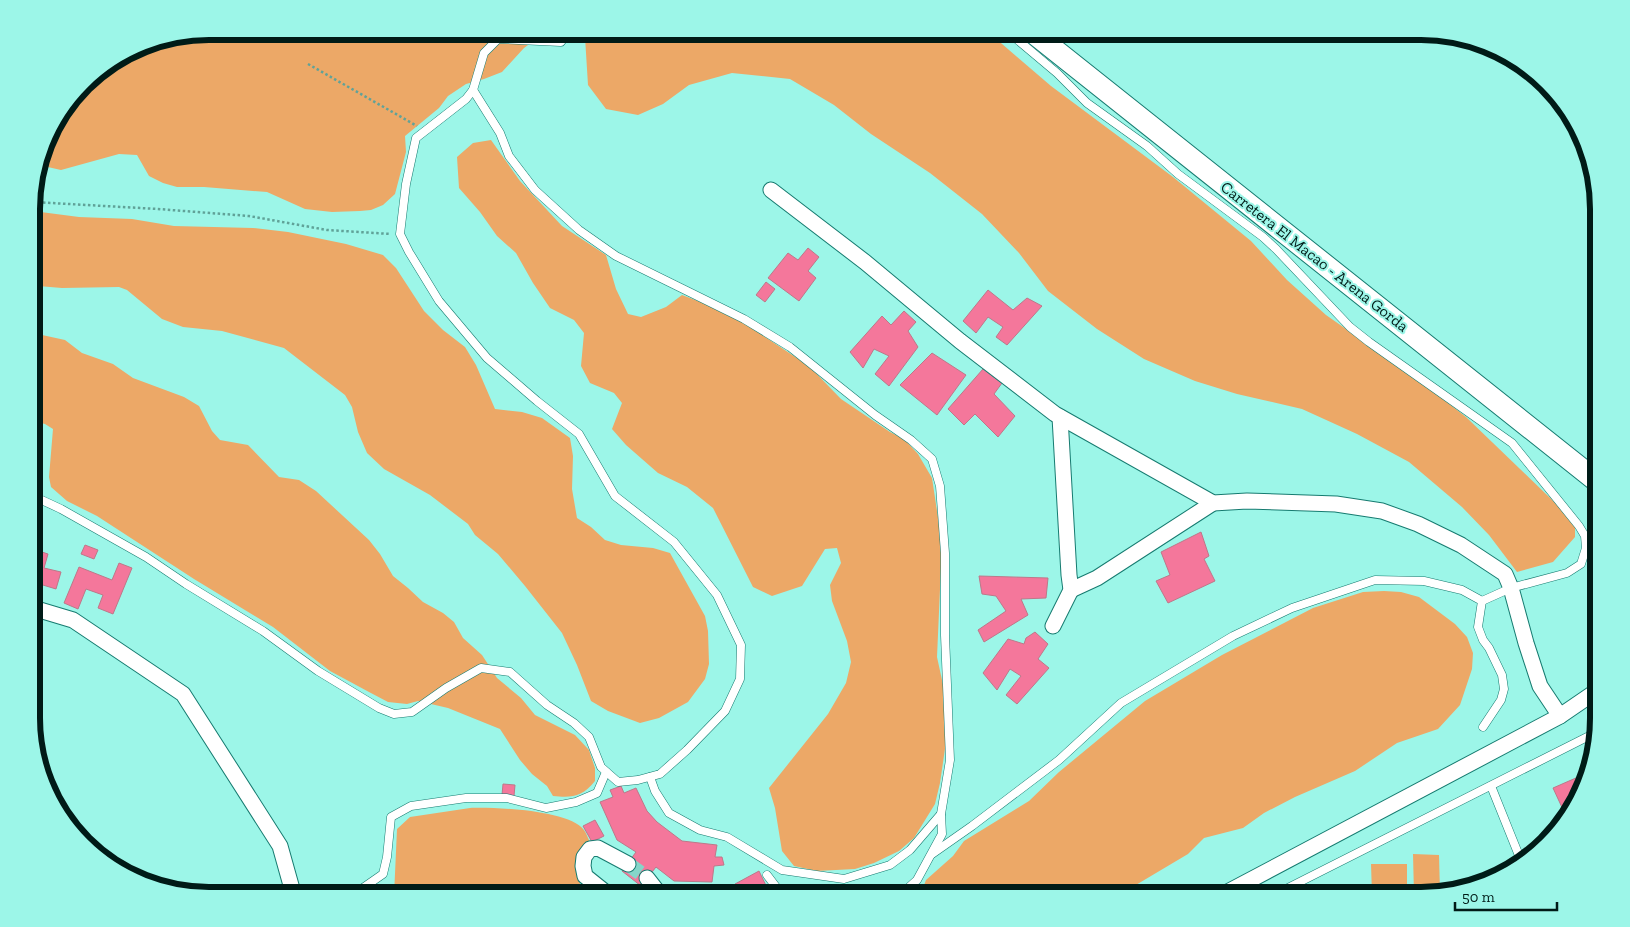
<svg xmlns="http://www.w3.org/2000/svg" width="1630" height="927" viewBox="0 0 1630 927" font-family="'Zilla Slab',serif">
	<rect width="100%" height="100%" fill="#9cf6e8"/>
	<g fill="#eca867">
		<polygon points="209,31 547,31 524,48 502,72 484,79 466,84 448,96 439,108 405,136 406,152 395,194 383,205 371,210 360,211 332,212 305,209 267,192 204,187 177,187 163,183 149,176 137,155 119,154 61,170 39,165 50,130 92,76 141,45"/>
		<polygon points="587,31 987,31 1051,86 1173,177 1251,241 1287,280 1326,315 1416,378 1466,417 1575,522 1575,537 1553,562 1517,572 1489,535 1462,507 1409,462 1357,434 1302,409 1237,394 1195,381 1144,359 1097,329 1048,291 1019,253 982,214 930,173 871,134 834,105 790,79 732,73 689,85 663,104 638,115 606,109 588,85 585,37"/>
		<polygon points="491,140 520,181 562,226 606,255 616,289 628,314 641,317 666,307 682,295 727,312 809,366 841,399 890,432 904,439 918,454 932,478 942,544 937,657 947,703 946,742 940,783 935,804 914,838 899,851 874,863 855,869 817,871 794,866 782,851 775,808 769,788 828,714 846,683 851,662 847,641 832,601 830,585 841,563 837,548 825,549 802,586 772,596 753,587 713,508 687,487 658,473 626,445 612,429 622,403 614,393 590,383 581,366 584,333 574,320 550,308 533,283 516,253 497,236 480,212 459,188 457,157 473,143"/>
		<polygon points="33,211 79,217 132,219 174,226 253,228 288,232 346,244 383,255 396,268 424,311 443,330 465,347 476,365 495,409 522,412 542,418 570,438 573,456 572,489 577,518 591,527 605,540 621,545 653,548 670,553 705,616 708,631 709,664 705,679 688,702 659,718 640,723 608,711 591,701 577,665 562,633 525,586 498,554 475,535 468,524 430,495 384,469 367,453 358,432 352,407 345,395 284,348 222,331 183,327 162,319 127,290 119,287 62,288 38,286 33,280"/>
		<path d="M33,333L65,340L82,353L113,364L133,378L184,397L199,406L212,431L220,440L248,445L279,477L299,480L316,491L369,540L380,554L393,576L408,588L423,602L443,613L454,622L463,638L482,655L497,678L521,698L535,715L575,735L589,750L595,768V781C582,797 572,798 553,796L547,786L532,774L520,760L500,729L448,708L418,701L407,704L388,702L369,692L330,671L273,627L194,579L97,516L67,501L51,487L49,477L53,429L45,424L33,421Z"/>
		<polygon points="1384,591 1401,592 1419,597 1455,624 1467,637 1473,653 1472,669 1460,705 1438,729 1397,743 1355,771 1295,797 1264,813 1243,828 1204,838 1188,854 1119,895 920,896 926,880 953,856 964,841 1029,801 1059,772 1145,701 1222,655 1313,608 1363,592"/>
		<path d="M470,808C495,807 569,810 584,830C587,834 588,839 591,844L576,867L581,888L592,896H394L397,829L410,817Z"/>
		<polygon points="1413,854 1439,855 1440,893 1432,895 1414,895"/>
		<polygon points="1371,864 1407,864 1407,895 1372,895"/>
	</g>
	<g fill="#f4779b" stroke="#bd7889">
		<polygon points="808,248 819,257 808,271 816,278 799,301 768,278 788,253 798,260"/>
		<polygon points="766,282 775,289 765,302 756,295"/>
		<polygon points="988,290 1013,310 1027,298 1042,306 1007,345 996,337 1003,327 988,317 976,333 963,321"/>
		<polygon points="904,311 916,322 908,331 918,347 889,386 875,374 889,356 874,349 863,368 850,352 882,316 891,325"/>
		<polygon points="932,353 966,375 937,415 900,385"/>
		<polygon points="983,369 1002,383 994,394 1015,416 998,437 975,414 964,425 948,409"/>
		<polygon points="1201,532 1209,556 1204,559 1215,581 1168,603 1156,581 1170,575 1161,552"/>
		<polygon points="85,545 98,550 94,559 81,554"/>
		<polygon points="33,549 48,554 44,568 61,572 56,589 33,582"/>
		<polygon points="119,563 132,568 113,614 98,608 103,595 86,589 78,609 64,603 79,567 112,580"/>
		<polygon points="979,576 1048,578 1046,598 1021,599 1028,615 984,642 978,630 1006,611 996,596 982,594"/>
		<polygon points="1035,632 1048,644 1038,659 1049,668 1017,704 1006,695 1021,676 1010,669 997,690 983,673 1008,639 1024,644 1026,638"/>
		<polygon points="1585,774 1575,806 1566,816 1553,788"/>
		<polygon points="503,784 515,785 514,796 502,795"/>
		<polygon points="621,786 624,793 636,788 647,811 657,822 682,841 717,845 715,857 722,857 724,865 714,866 712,882 674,881 656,867 641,886 622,871 636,852 617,840 600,802 613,797 610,790"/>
		<polygon points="595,820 604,836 592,842 583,826"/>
		<polygon points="759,871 771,896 742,896 735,884"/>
	</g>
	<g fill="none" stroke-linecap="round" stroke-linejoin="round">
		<polyline stroke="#85d5c9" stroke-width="15" stroke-dasharray="15 8" stroke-linecap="butt" points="628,864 647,878"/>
		<g stroke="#167b70" stroke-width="9">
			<g id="lane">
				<polyline points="1007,31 1057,73 1087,103 1147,146 1178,174 1263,237 1276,249 1350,327 1369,342 1512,443 1579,526 1585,536 1586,548 1581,564 1567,573 1511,588 1482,601"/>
				<polyline points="473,90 500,133 509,156 535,190 579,230 616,256 744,319 790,347 875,415 911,440 932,459 940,486 945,553 945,635 950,760 941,814 942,834 917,880 899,896"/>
				<polyline points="33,496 61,509 146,557 186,584 263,631 318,671 379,708 394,714 412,712 446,688 481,668 510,672 547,705 574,723 589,737 601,767 618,782 638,780 660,774 687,750 725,711 740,679 741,645 717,595 674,542 615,496 579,434 537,401 487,358 439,301 409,252 400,234 406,184 416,138 466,99 473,90 484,53 498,39 561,42 569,31"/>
				<polyline points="650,777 655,791 669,813 700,830 727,837 782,870 844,879 890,865 910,850 941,814"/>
				<polyline points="1491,786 1522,863"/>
				<polyline points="932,854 972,826 1059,760 1121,703 1233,636 1292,608 1375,580 1424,581 1462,590 1482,601 1478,627 1483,640 1489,648 1502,675 1504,689 1501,700 1483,727"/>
				<polyline points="767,875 783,896"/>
				<polyline points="1274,895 1597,732"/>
				<polyline points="346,896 360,890 383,874 387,857 391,817 411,806 466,798 507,798 546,808 576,802 597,793 606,772"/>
			</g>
		</g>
		<g stroke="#167b70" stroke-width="17">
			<g id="street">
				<polyline points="771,190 865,262 960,341 1055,414 1213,503 1247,501 1336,504 1382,511 1418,524 1461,545 1505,574 1511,588 1526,643 1540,686 1560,716"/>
				<polyline points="1071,590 1097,578 1213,503"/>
				<polyline points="33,608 73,620 183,694 280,846 294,896"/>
				<polyline points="1053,626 1071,590 1069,575 1060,417"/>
				<polyline points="647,878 661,896"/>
				<polyline points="1222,895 1560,716 1598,690"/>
				<polyline points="610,896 585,876 583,866 584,857 590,849 598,848 628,864"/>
			</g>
		</g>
		<g stroke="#167b70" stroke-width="23">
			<polyline id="secondary" points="1031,31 1598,482"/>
		</g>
		<g stroke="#60a298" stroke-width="2.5" stroke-dasharray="2.5 2.5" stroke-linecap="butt">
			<polyline points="308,64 417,126"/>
			<polyline points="33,202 158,209 249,216 327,230 391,234"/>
		</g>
		<use href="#lane" stroke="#fff" stroke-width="8"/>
		<use href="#street" stroke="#fff" stroke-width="15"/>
		<use href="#secondary" stroke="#fff" stroke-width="21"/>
	</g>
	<g text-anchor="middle" stroke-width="4" stroke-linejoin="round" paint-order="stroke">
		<g font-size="16" fill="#001b17" stroke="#9cf6e8">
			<text transform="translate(1315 256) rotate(38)" y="6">Carretera El Macao - Arena Gorda</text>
		</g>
	</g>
	<path d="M0 0H1630V927H0ZM209 40H1421A169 169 0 0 1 1590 209V718A169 169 0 0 1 1421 887H209A169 169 0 0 1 40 718V209A169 169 0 0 1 209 40Z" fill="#9cf6e8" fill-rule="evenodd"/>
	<path fill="none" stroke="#001b17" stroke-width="6" d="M209 40H1421A169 169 0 0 1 1590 209V718A169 169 0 0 1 1421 887H209A169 169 0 0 1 40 718V209A169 169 0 0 1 209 40Z"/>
	<path d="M1455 902v8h102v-8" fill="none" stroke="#001b17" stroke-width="2.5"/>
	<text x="1462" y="902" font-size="15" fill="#001b17" stroke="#9cf6e8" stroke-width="4" paint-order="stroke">50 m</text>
</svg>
